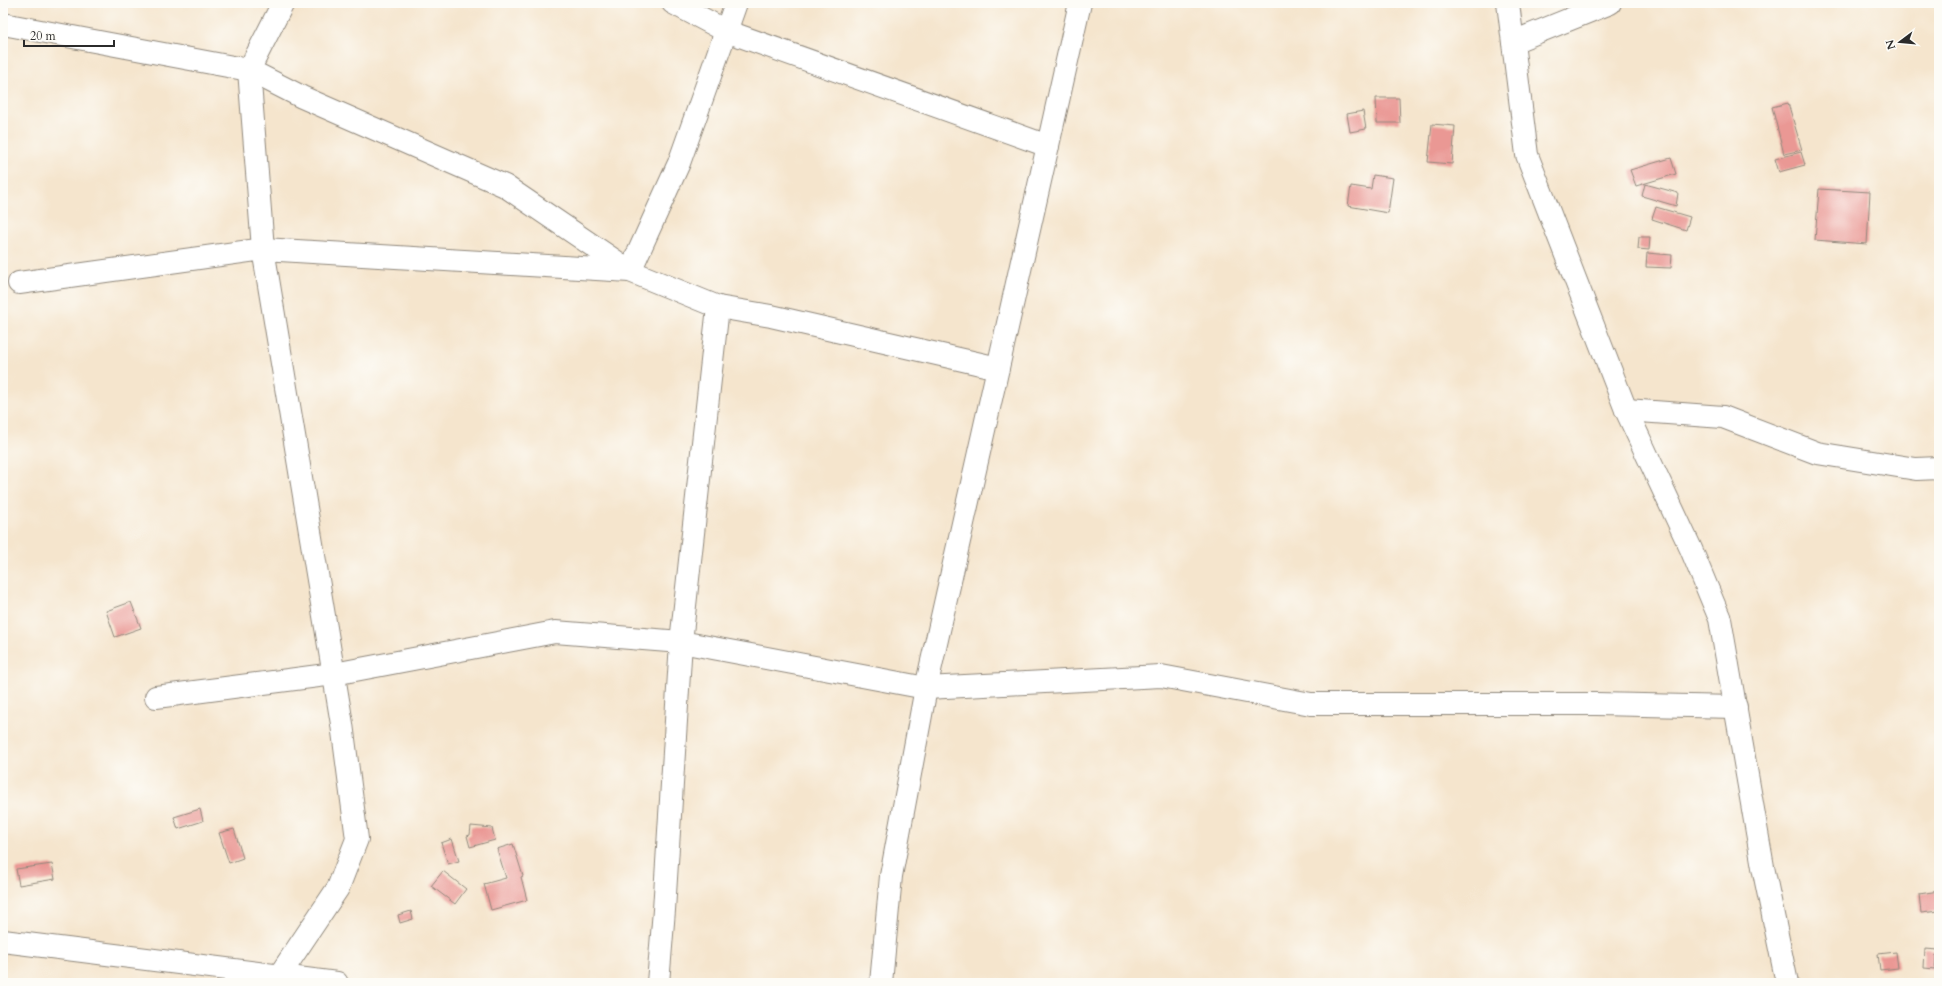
<svg xmlns="http://www.w3.org/2000/svg" width="1942" height="986" viewBox="0 0 1942 986" font-family="Cardo,serif">
	<rect width="100%" height="100%" fill="#fdfcf7"/>
	<filter id="ink" filterUnits="userSpaceOnUse"><feTurbulence type="fractalNoise" baseFrequency=".025" numOctaves="2"/><feDisplacementMap in="SourceGraphic" scale="8" xChannelSelector="R" yChannelSelector="G"/><feConvolveMatrix kernelMatrix="1 2 1 2 8 2 1 2 1" color-interpolation-filters="sRGB"/></filter>
	<filter id="wash" filterUnits="userSpaceOnUse"><feTurbulence type="fractalNoise" baseFrequency=".012" numOctaves="4" result="noise"/><feDisplacementMap in="SourceGraphic" scale="16" xChannelSelector="R" yChannelSelector="G"/><feGaussianBlur stdDeviation="0.9" result="paint"/><feColorMatrix in="noise" values="0 0 0 0 0 0 0 0 0 0 0 0 0 0 0 0 0 1.4 0 .05"/><feComposite in="paint" operator="in"/></filter>
	<g filter="url(#wash)">
		<rect width="100%" height="100%" fill="#f5e5cd"/>
		<g id="blocks">
			<g fill="#ea9894">
				<polygon points="1376,98 1399,98 1400,123 1377,123"/>
				<polygon points="1788,103 1802,150 1784,154 1772,107"/>
				<polygon points="1363,111 1366,129 1350,132 1347,114"/>
				<polygon points="1432,124 1455,126 1452,164 1428,162"/>
				<polygon points="1801,152 1805,165 1779,172 1775,159"/>
				<polygon points="1671,158 1676,174 1636,186 1630,170"/>
				<polygon points="1373,175 1393,178 1388,213 1348,206 1351,186 1371,189"/>
				<polygon points="1645,184 1678,193 1676,206 1642,196"/>
				<polygon points="1819,189 1870,192 1867,244 1815,240"/>
				<polygon points="1656,207 1690,217 1686,230 1652,219"/>
				<polygon points="1639,237 1650,237 1649,250 1638,249"/>
				<polygon points="1647,253 1672,255 1671,268 1646,267"/>
				<polygon points="131,602 141,628 115,637 106,611"/>
				<polygon points="200,809 203,821 178,829 174,817"/>
				<polygon points="471,826 492,828 495,840 470,847 467,836 470,835"/>
				<polygon points="234,829 243,858 229,863 219,833"/>
				<polygon points="452,839 459,861 448,864 441,843"/>
				<polygon points="513,844 523,876 521,877 527,900 491,910 484,884 506,878 497,849"/>
				<polygon points="52,864 55,879 19,885 16,869"/>
				<polygon points="443,871 466,889 455,904 431,886"/>
				<polygon points="1939,891 1939,911 1921,913 1919,894"/>
				<polygon points="411,911 413,919 400,923 398,915"/>
				<polygon points="1925,949 1939,950 1939,956 1936,955 1935,969 1924,968"/>
				<polygon points="1896,952 1898,968 1880,970 1878,954"/>
			</g>
		</g>
	</g>
	<g filter="url(#ink)">
		<use href="#blocks" fill-opacity="0" stroke="#90887c" stroke-width="1"/>
		<g fill="none" stroke-linecap="round" stroke-linejoin="round">
			<g stroke="#90887c" stroke-width="24">
				<g id="minor">
					<polyline points="673,3 726,31 1048,146"/>
					<polyline points="1508,3 1527,155 1626,410 1691,549 1720,619 1763,867 1787,983"/>
					<polyline points="3,24 249,70 302,97 505,186 630,271 679,163 736,3"/>
					<polyline points="1513,42 1610,3"/>
					<polyline points="19,283 263,249 630,271 718,307 771,316 998,368"/>
					<polyline points="1626,410 1723,417 1817,453 1916,469 1939,468"/>
					<polyline points="156,697 334,674 555,632 681,642 926,688 1161,676 1311,704 1597,704 1736,707"/>
					<polyline points="3,941 337,983"/>
					<polyline points="279,976 338,888 357,839 342,724 263,249 249,70 283,3"/>
					<polyline points="658,983 664,910 681,642 718,307"/>
					<polyline points="881,983 891,876 926,688 1080,3"/>
				</g>
			</g>
			<use href="#minor" stroke="#fff" stroke-width="22"/>
		</g>
	</g>
	<rect width="1942" height="986" fill="none" stroke="#fdfcf7" stroke-width="16"/>
	<g transform="translate(1900 42) rotate(254)" stroke="#fdfcf7" stroke-width="3" paint-order="stroke">
	<path d="M0-3L7 15L0 10L-7 15Z" fill="#2b2b2b"/>
	<text y="-6" font-size="11" font-weight="bold" text-anchor="middle" fill="#2b2b2b">N</text>
	</g>
	<path d="M24 40v6h90v-6" fill="none" stroke="#2b2b2b" stroke-width="2"/>
	<text x="30" y="40" font-size="12" fill="#2b2b2b" stroke="#fdfcf7" stroke-width="3" paint-order="stroke">20 m</text>
</svg>
